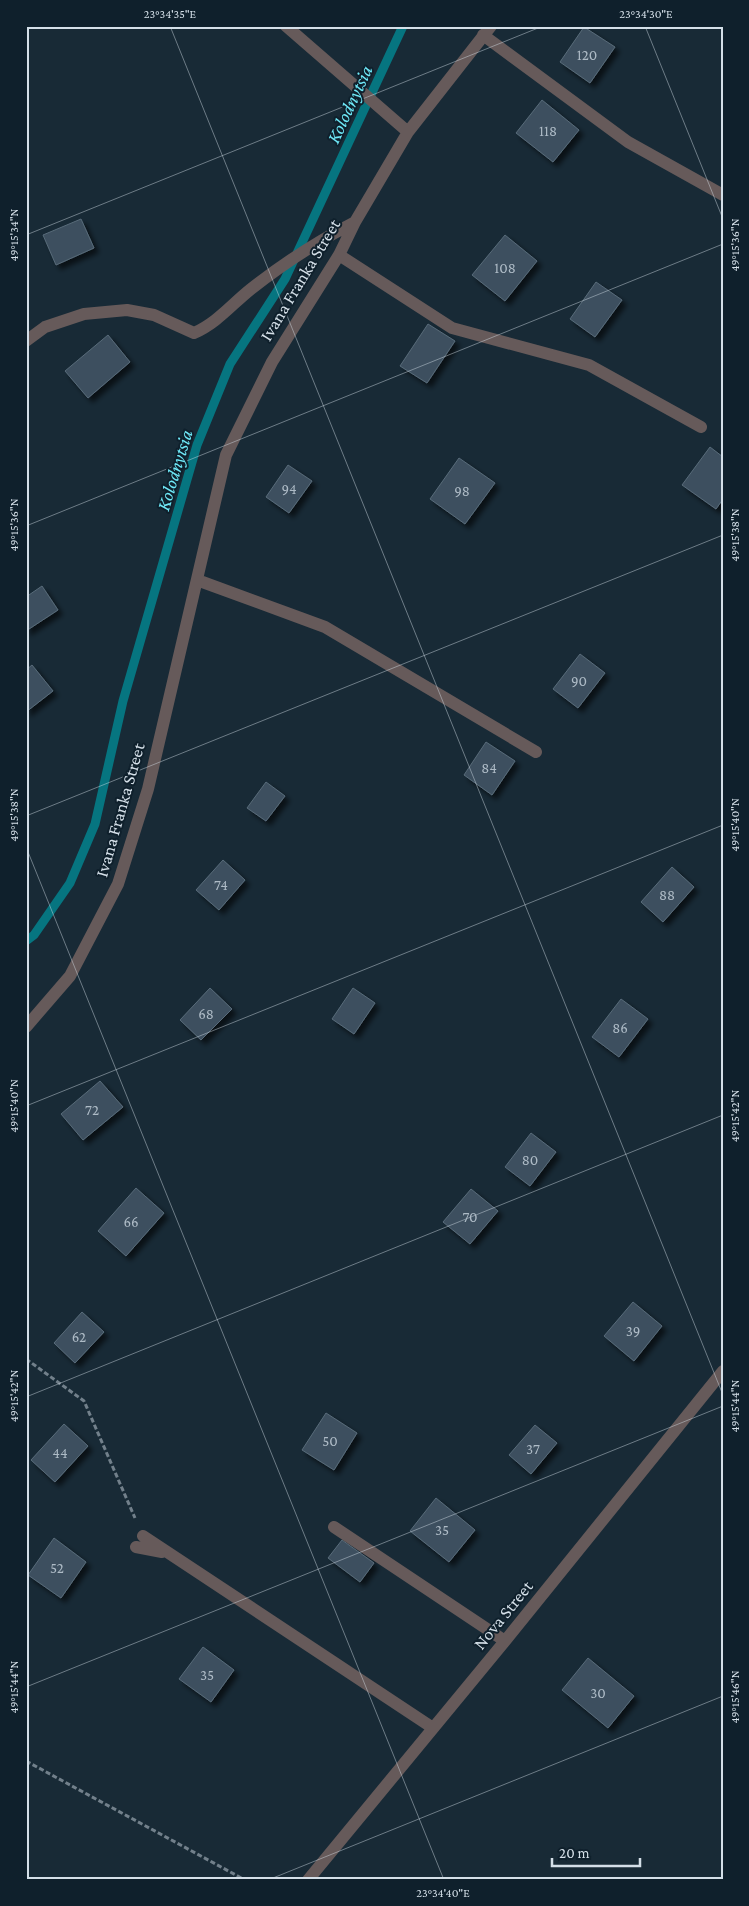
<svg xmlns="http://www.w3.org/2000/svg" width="749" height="1906" viewBox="0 0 749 1906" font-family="'Crimson Pro',serif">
<defs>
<filter id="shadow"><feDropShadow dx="4.5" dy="4.5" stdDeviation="2.5" flood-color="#0009"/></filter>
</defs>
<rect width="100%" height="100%" fill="#182a36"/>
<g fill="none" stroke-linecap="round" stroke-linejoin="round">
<path stroke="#067580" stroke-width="9" d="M26,941l8,-6 36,-52 25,-59 28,-123 74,-256 33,-81 55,-85 118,-253"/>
</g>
<path fill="#3e505e" stroke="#586b7a" filter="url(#shadow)" d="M584,27l31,20 -25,36 -30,-21z
M542,100l37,30 -26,32 -37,-29z
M81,219l13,29 -38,17 -13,-30z
M505,235l32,26 -32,40 -33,-26z
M596,282l26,18 -27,37 -25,-18z
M428,324l27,17 -28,42 -27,-17z
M108,335l22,27 -42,36 -23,-27z
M710,447l13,10v42l-7,10 -34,-24z
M459,458l36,25 -30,41 -35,-25z
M288,465l24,16 -23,32 -23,-16z
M42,586l16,24 -32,21v-34z
M580,654l25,19 -27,35 -25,-19z
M32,665l21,26 -27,21v-42z
M486,742l29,19 -23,34 -28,-20z
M266,782l19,14 -19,25 -19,-13z
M223,860l22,20 -26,30 -23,-20z
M672,867l22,20 -31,35 -22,-20z
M210,988l22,21 -31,31 -21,-20z
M353,988l22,15 -21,31 -22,-15z
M621,999l27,20 -29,38 -27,-20z
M100,1081l23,26 -40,33 -22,-26z
M531,1133l25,19 -26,34 -25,-19z
M136,1188l28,25 -38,43 -28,-25z
M471,1189l27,22 -28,33 -27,-22z
M633,1302l29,24 -28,35 -30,-25z
M82,1312l22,20 -29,31 -21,-20z
M326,1413l31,20 -23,37 -32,-20z
M64,1424l24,22 -33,36 -24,-22z
M535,1425l22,18 -26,31 -22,-19z
M436,1498l39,32 -26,32 -39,-31z
M54,1538l32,24 -25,36 -33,-23z
M342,1540l32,23 -14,19 -32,-24z
M203,1647l31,23 -23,32 -32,-23z
M588,1658l46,38 -26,32 -46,-38z"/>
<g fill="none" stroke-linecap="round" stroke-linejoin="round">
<path stroke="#72808b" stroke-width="3" stroke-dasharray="5 2.5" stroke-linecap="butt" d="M26,1359l58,42 51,117
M26,1761l219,119"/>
<path stroke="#665a5a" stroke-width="12" d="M286,26l122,106
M483,35l145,107 95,53
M339,255l113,73 137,37 112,62
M26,341l19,-14 39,-13 43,-4 27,5 40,18c23,-10 38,-29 57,-44 33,-26 67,-48 104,-67
M197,580l128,47 211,125
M26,1027l44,-51 48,-92 30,-95 78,-334 46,-93 67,-107 16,-33 53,-90 83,-106
M334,1527l171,114
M143,1536l290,192
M136,1547l26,5
M308,1880l197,-239 218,-270"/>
</g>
<path fill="none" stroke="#d4dfe8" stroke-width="1" stroke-opacity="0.45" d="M170,26l553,1369M645,26l78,193M26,235l517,-209M26,526l697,-282M26,816l697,-281M26,847l418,1033M26,1106l697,-281M26,1397l697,-282M26,1687l697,-281M268,1880l455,-184"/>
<g text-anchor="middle" stroke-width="4" stroke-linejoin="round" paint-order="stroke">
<g font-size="15" fill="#aebbc6">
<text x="587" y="60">120</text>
<text x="548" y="136">118</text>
<text x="505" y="273">108</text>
<text x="289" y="494">94</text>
<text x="462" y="496">98</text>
<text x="579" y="686">90</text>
<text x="489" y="773">84</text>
<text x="221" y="890">74</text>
<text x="667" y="900">88</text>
<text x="206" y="1019">68</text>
<text x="620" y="1033">86</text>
<text x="92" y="1115">72</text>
<text x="530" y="1165">80</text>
<text x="470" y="1222">70</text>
<text x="131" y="1227">66</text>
<text x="633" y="1336">39</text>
<text x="79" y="1342">62</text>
<text x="330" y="1446">50</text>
<text x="533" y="1454">37</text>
<text x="60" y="1458">44</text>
<text x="442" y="1535">35</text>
<text x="57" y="1573">52</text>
<text x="207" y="1680">35</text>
<text x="598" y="1698">30</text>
</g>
<g font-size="18" fill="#d4dfe8" stroke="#0f202c">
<text transform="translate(300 280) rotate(-59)" y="6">Ivana Franka Street</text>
<text transform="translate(120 810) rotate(-74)" y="6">Ivana Franka Street</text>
<text transform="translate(503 1615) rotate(-51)" y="6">Nova Street</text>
</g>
<g font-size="19" font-style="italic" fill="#6fe9f8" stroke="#0f202c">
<text transform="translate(349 104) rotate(-65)" y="7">Kolodnytsia</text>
<text transform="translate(174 470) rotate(-73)" y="7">Kolodnytsia</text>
</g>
</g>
<rect width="749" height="1906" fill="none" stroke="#0f202c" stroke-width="55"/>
<path d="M552 1858v8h88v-8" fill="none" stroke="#d4dfe8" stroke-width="2.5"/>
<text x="559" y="1858" font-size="15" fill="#d4dfe8" stroke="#0f202c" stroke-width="4" paint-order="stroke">20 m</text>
<rect x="28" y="28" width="694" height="1850" fill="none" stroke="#d4dfe8" stroke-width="2"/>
<g font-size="12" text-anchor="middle" fill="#d4dfe8">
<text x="170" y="18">23°34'35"E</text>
<text x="646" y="18">23°34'30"E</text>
<text transform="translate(14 235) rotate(-90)" y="4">49°15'34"N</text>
<text transform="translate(735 245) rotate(-90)" y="4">49°15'36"N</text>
<text transform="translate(14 525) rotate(-90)" y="4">49°15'36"N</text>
<text transform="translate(735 535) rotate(-90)" y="4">49°15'38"N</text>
<text transform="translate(14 815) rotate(-90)" y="4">49°15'38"N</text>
<text transform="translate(735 825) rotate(-90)" y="4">49°15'40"N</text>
<text transform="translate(14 1106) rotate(-90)" y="4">49°15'40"N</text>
<text transform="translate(735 1116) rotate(-90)" y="4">49°15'42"N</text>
<text transform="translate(14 1396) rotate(-90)" y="4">49°15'42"N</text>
<text transform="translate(735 1406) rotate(-90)" y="4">49°15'44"N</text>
<text transform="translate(14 1687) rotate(-90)" y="4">49°15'44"N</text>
<text transform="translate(735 1697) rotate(-90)" y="4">49°15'46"N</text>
<text x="443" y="1897">23°34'40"E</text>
</g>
</svg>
